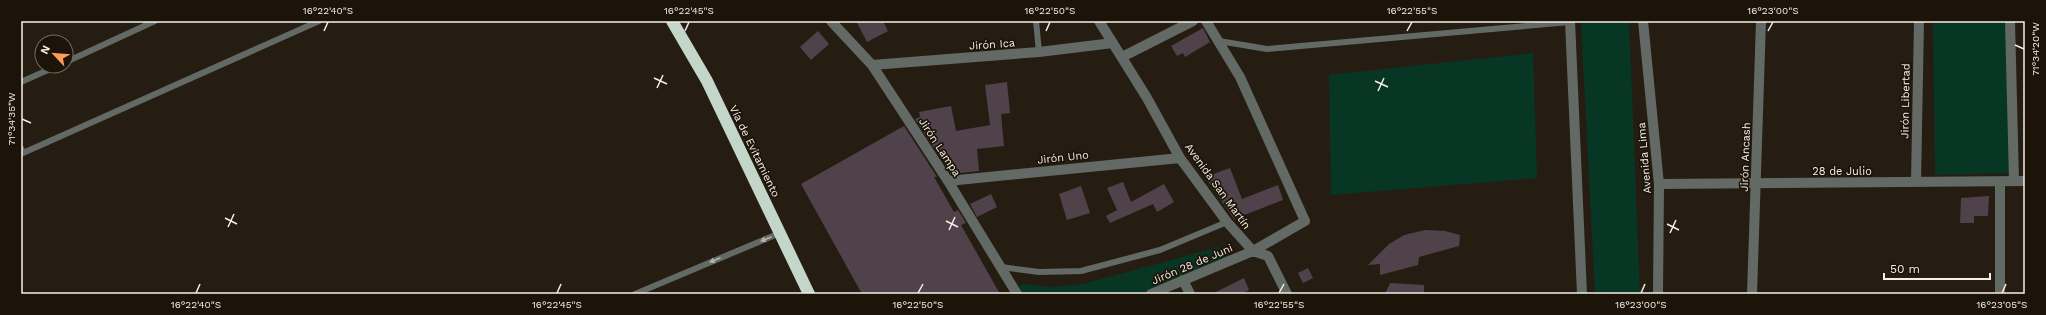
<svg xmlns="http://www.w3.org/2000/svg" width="2046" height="315" viewBox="0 0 2046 315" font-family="'Work Sans',sans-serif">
<rect width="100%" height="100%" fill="#261d12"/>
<path fill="#083624" d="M1581,21h48l11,273h-45z
M1933,21h80l2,152 -80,2z
M1533,53l4,125 -206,17 -2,-120z
M1219,247l13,11 -91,36h-119l-4,-7 5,-3 29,3 31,-3z"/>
<path fill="#50424b" d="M856,21h27l5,10 -21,11z
M1203,28l7,14 -25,15 -2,-4 -6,3 -6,-10z
M818,31l11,13 -18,16 -11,-13z
M1007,82l3,31 -9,1 3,32 -27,3 2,22 -28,3 -36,-55 5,-2 -1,-5 32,-6 5,25 34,-6 -5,-40z
M904,126l33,51h-3l20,35 4,-2 8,13 -5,2 39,69h-138l-61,-110z
M1230,168l12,31 36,-14 5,15 -49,19 -29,-42z
M1123,182l8,20 33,-18 10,18 -17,10 -4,-8 -43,19 -4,-7 11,-6 -10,-22z
M1081,186l9,27 -23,7 -8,-26z
M991,194l6,13 -20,10 -7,-13z
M1989,196l-1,20h-14v7h-14l1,-25z
M1425,230l20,1 15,4 -1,11 -40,11 -1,8 -38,10v-11l-12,1 21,-21 15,-9z
M1308,268l5,10 -10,5 -5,-10z
M1244,278l5,12 -7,4h-30z
M1390,283l34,2v9h-39z"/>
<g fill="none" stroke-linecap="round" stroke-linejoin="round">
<path stroke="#636a65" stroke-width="6" d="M1036,21l3,31
M1219,41l48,8 303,-27
M66,62l89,-41
M21,82l36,-16
M21,148l2,5 296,-132
M1001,267l38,5 42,-1 79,-21 67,-28
M635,294l145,-61"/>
<path stroke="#636a65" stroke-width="10" d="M831,21l41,44 76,116 69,113
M1099,21l48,77 33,60 47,64 26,29 15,5 19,38
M1570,21l12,273
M1643,21l16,163 -1,110
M2010,21l4,160
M1122,57l71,-36
M872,65l167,-13 74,-9
M948,181l232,-23
M1916,182l3,-161
M1659,184l366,-3
M1183,280l7,14
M1151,294l102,-43 52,-30 -65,-144 -34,-56
M1752,294l9,-273
M2000,294v-112"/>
<path stroke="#c4d5ca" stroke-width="12" d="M672,21l35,60 102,213"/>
</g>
<defs><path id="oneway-solid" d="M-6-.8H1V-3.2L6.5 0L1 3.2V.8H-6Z"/></defs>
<g fill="#b3b3ad">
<use href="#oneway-solid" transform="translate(766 239) rotate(157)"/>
<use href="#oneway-solid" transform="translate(715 260) rotate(157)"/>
</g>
<path fill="none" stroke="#f5efe8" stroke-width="1.5" d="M324,31l4,-9M685,31l4,-9M1046,31l4,-9M1407,31l5,-9M1768,31l5,-9M2015,45l9,4M654,78l13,6M1375,81l13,6M657,88l6,-13M1378,91l6,-13M22,119l9,4M225,218l12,6M946,221l12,6M1667,224l12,6M228,227l6,-13M949,230l6,-13M1670,233l6,-13M196,293l4,-9M557,293l4,-9M918,293l5,-9M1279,293l5,-9M1641,293l4,-9M2002,293l4,-9"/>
<g text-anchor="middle" stroke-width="3.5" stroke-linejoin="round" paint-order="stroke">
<g font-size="11" fill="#f5efe8" stroke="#1c1409">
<text transform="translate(992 44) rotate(-4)" y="4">Jirón Ica</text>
<text transform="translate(1905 101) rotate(-89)" y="4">Jirón Libertad</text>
<text transform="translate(940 147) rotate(57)" y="4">Jirón Lampa</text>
<text transform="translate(755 151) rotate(64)" y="4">Vía de Evitamiento</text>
<text transform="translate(1063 157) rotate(-6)" y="4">Jirón Uno</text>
<text transform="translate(1745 157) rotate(-88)" y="4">Jirón Ancash</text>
<text transform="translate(1644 158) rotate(-95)" y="4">Avenida Lima</text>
<text x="1842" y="175">28 de Julio</text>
<text transform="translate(1218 186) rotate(54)" y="4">Avenida San Martín</text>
<text transform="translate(1192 264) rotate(-23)" y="4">Jirón 28 de Juni</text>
</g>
</g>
<rect width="2046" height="315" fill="none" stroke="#1c1409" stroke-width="44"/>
<g transform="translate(54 54) rotate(296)"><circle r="19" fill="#1c1409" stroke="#736c62"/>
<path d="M0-3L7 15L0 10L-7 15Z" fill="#fe9b59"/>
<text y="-6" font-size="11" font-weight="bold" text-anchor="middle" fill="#f5efe8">N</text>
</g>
<path d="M1884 273v6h106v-6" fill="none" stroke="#f5efe8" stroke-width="2"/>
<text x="1890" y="273" font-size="12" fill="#f5efe8" stroke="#1c1409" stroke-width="3" paint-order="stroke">50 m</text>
<rect x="22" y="22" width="2002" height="271" fill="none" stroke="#f5efe8" stroke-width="1.5"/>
<g font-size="10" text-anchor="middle" fill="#f5efe8">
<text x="328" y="14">16°22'40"S</text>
<text x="689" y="14">16°22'45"S</text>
<text x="1050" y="14">16°22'50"S</text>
<text x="1412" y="14">16°22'55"S</text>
<text x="1773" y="14">16°23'00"S</text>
<text transform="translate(2035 49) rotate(-90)" y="4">71°34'20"W</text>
<text transform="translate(11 119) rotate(-90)" y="4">71°34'35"W</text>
<text x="196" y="308">16°22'40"S</text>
<text x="557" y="308">16°22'45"S</text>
<text x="918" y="308">16°22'50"S</text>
<text x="1279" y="308">16°22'55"S</text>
<text x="1641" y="308">16°23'00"S</text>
<text x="2002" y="308">16°23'05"S</text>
</g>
</svg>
